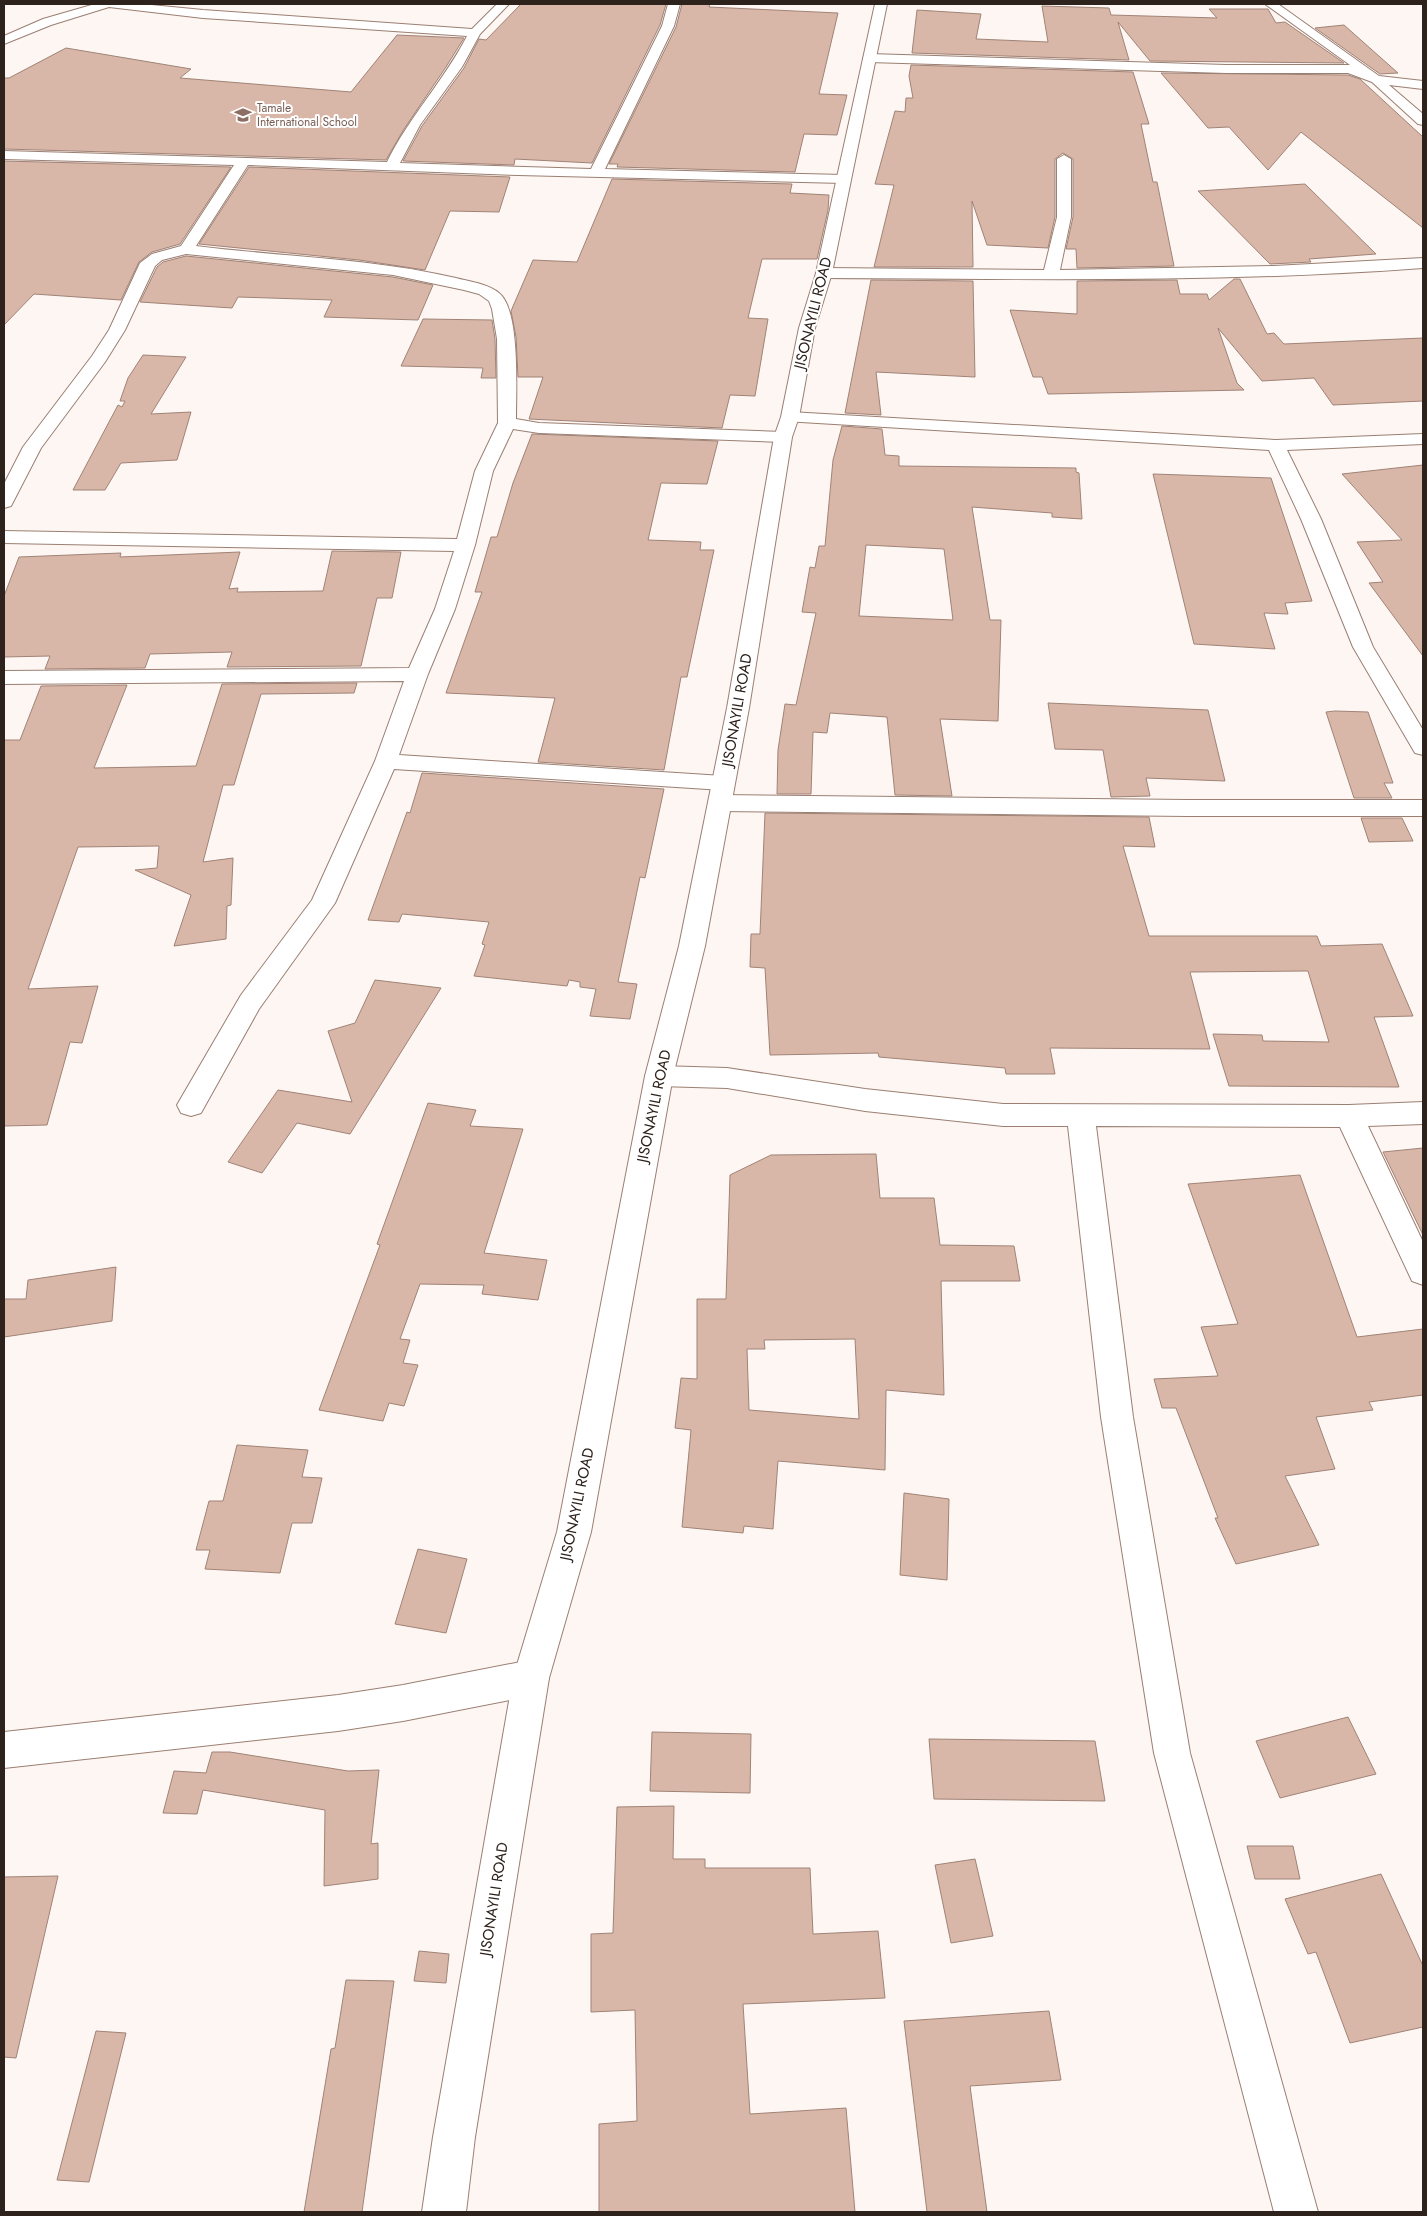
<svg xmlns="http://www.w3.org/2000/svg" width="1427" height="2216" viewBox="0 0 1427 2216" font-family="Jost,sans-serif">
<rect width="100%" height="100%" fill="#fdf6f3"/>
<path fill="#d9b7a8" stroke="#a08376" fill-rule="evenodd" d="M521,4h145l-6,21 -68,138 -77,-4 -1,6 -111,-4 19,-35 42,-58 15,-29 7,1z
M682,4h28l-1,3 129,6 -19,81 28,1 -10,40 -33,-1 -9,38 -178,-5 1,-3h-9l67,-137z
M1042,6l67,2 2,7 106,3 -8,-9h59l8,14 9,-1 59,41 -194,-2 -32,-39 11,38 -217,-7 5,-43 64,4 -5,25 72,3z
M1344,25l54,48 -18,1 -65,-46z
M397,35l67,3 -18,29 -42,62 -18,31 -382,-11v-71h5l57,-30 125,21 -11,9 171,14z
M911,65l222,7 16,52h-8l12,58h4l17,84 -97,2 -1,-19h-10l7,-32v-58l-10,-6 -8,6v58l-7,31 -61,-3 -15,-44 1,66h-99l20,-82 -19,-1 20,-73 10,1 1,-14h7l-4,-22z
M1161,73l187,2 12,4 63,58v91l-122,-96 -33,38 -39,-43 -21,1z
M4,161l227,6 -51,77 -28,8 -13,10 -18,38 -87,-6 -30,31z
M249,167l261,10 -11,35 -49,-1 -25,59 -66,-10 -160,-16z
M612,179l180,5 -2,9 39,2 -1,15 -11,49h-55l-14,59 20,1 -13,77 -25,-1 -8,33 -193,-9 14,-42h-25l-2,-40 -5,-26 22,-51 44,2z
M1305,184l71,70 -67,5 2,3 -41,2 -72,-73z
M186,256l207,21 40,8 -15,35 -94,-3 8,-17 -94,-3 -6,11 -92,-6 17,-35 6,-5z
M1234,279h6l27,55 7,-1 10,11 139,-6v63l-90,4 -19,-27 -52,3 -44,-53 19,55 7,7 -196,4 -6,-17h-9l-23,-67 67,4v-33l100,-1 3,14h27l2,6z
M871,280l102,1 2,96 -99,-5 5,43 -36,-2z
M423,319l69,1 3,19 1,39h-15l2,-10 -82,-2z
M143,355l43,2 -35,57 40,-2 -14,48 -56,3 -16,27h-32l45,-85 4,2 3,-6h-5l8,-23z
M842,426l40,3 3,26 14,1v10l177,2v4l3,1 3,46 -30,-2v-4l-80,-6 18,113h11l-3,101 -58,-2 12,77 -57,-1 -8,-78 -57,-4 -3,20 -14,-1 -2,62h-34l1,-44 7,-46 11,1 20,-92 -14,-1 8,-45 5,1 4,-22h6l8,-86zM866,545l78,4 9,71 -94,-4z
M532,434l186,7 -11,43 -46,-1 -13,57 53,2 -1,8h14l-27,127h-6l-17,93 -126,-8 17,-64 -109,-5 36,-101h-7l16,-55h6l16,-54z
M1423,465v191l-54,-73 14,-1 -26,-40 45,-2 -60,-66z
M1153,474l118,4 41,123 -27,2 3,11 -24,-1 11,36 -81,-5z
M332,551l69,1 -9,46h-15l-16,68 -134,1 5,-15 -82,2 -5,14 -100,1 5,-13 -46,1v-61l15,-39 102,-4 -1,4 120,-5 -11,37 9,-1 -1,4 86,-1z
M357,683l-3,10 -93,1 -27,91h-11l-20,77 30,-4 -2,47 -4,1 -1,33 -52,7 17,-51 -56,-25 22,-2 2,-22 -81,1 -50,142 70,-3 -16,57 -12,-1 -23,83 -43,1v-386h16l21,-54 86,-1 -33,83 102,-2 26,-82z
M1048,703l160,7 17,71 -79,-3 4,18 -39,1 -8,-47 -48,-1z
M1335,711l33,1 25,71h-9l8,15h-38l-28,-86z
M422,773l242,16 -19,89 -5,-1 -22,105 19,2 -7,35 -40,-3 6,-27 -16,-2v-5l-11,-2 -2,6 -93,-10 11,-31 -3,-1 7,-22 -87,-8 -3,8 -31,-2 39,-108 3,1z
M765,813l384,4 6,30 -32,-1 26,90h168l4,10 61,-2 31,72 -39,1 25,70 -170,-1 -16,-52 49,1 1,6 66,1 -21,-71 -118,1 20,77 -160,-1 5,26h-49l-1,-6 -126,-11 -1,-4 -108,2 -5,-87 -15,-1 1,-33h9z
M1361,818h41l11,23 -44,1z
M375,980l66,8 -91,146 -53,-11 -35,50 -34,-11 50,-72 74,12 -24,-71 27,-8z
M428,1103l48,7 -6,16 53,3 -39,124 63,7 -9,40 -56,-6 2,-9 -64,-1 -20,55 10,1 -7,23 15,2 -14,41 -15,-3 -6,18 -64,-11 61,-165 -3,-1z
M1423,1148v87l-40,-83z
M876,1154l4,44h54l6,47 74,1 6,35h-79l3,114 -58,-5 -1,80 -107,-9 -5,68 -29,-3 -1,7 -61,-6 9,-97 -16,-2 6,-50 16,1v-80h29l4,-124 41,-20zM855,1339l4,80 -110,-9 -2,-61h18l-1,-9z
M1300,1175l57,162 66,-8v66l-54,7 4,8 -57,7 19,52 -50,7 34,69 -83,19 -21,-46h3l-42,-110h-14l-8,-29 64,-3 -17,-49 37,-3 -50,-140z
M116,1267l-4,54 -108,16v-38h22l2,-19z
M237,1445l71,5 -6,27 20,1 -10,45h-20l-12,50 -75,-4 5,-19h-14l13,-49h14z
M904,1493l45,6 -2,81 -47,-5z
M418,1549l49,10 -21,74 -51,-9z
M1348,1717l28,57 -96,24 -24,-57z
M652,1732l99,2 -1,59 -100,-2z
M929,1739l166,2 10,60 -171,-2z
M212,1752h18l118,19 31,-1 -8,74 7,-1v36l-54,7 1,-76 -122,-20 -6,24 -34,-1 11,-42 32,2z
M674,1806l-1,53h32v9h105l3,66 65,-3 7,67 -142,6 7,110 96,-6 9,104h-256v-88l38,-3 -2,-111 -44,2v-78l22,-1 4,-126z
M1247,1846h46l7,33h-45z
M975,1859l18,77 -42,7 -16,-78z
M1381,1874l42,92v61l-73,16 -34,-91 -8,2 -23,-55z
M58,1876l-42,182 -12,-1v-180z
M419,1951l30,3 -3,29 -32,-2z
M346,1980l48,1 -32,231h-58l27,-163 4,-1z
M1049,2011l12,69 -91,6 17,126h-60l-23,-191z
M96,2031l30,2 -37,149 -32,-2z"/>
<g fill="none" stroke-linecap="round" stroke-linejoin="round">
<g stroke="#9b7f72" stroke-width="2">
<path id="street" d="M95,4h46l62,6 269,19 25,-25h12l-29,30 -18,33 -42,58 -20,38 191,6 71,-143 6,-22h12l-6,22 -69,143 238,6 7,4 -7,4 -325,-8 -270,-10 -52,81c87,11 174,12 260,32 14,4 36,6 46,18 18,22 14,94 14,123l23,4 244,9 6,1 3,4 -3,4 -6,1 -244,-9 -26,-4 -20,42 -18,74 -20,64 -27,65 -29,81 324,21 8,2 3,5 -3,5 -8,2 -329,-21 -59,134 -76,106 -58,104 -10,3 -10,-3 -4,-8 64,-110 71,-95 63,-139 29,-80 -400,3v-13l405,-3 26,-59 19,-58 -450,-8v-12l453,8 18,-68 23,-48 -1,-84 -5,-30 -3,-8 -10,-7 -15,-4 -71,-15 -207,-21 -24,6 -7,6 -30,64 -20,32 -64,86 -30,58 -7,2v-24l19,-37 69,-91 17,-26 31,-67 12,-9 29,-8 53,-81 -230,-6v-8l383,11c22,-45 57,-81 80,-126l-264,-18 -94,-11 -58,18 -47,19v-8l39,-17z
M1265,4h13l101,72 44,5v8l-34,-4 34,29v11l-5,-1 -46,-42 -24,-9h-122l-357,-11 -6,-4 6,-4 357,11h124z
M1064,155l7,4v58l-11,53 214,-4 149,-8v10c-199,15 -399,11 -599,10l-5,-2 -3,-3 3,-3 5,-2 220,2 13,-53v-58z
M790,412l486,28 147,-6v10l-136,6 34,69 52,128 50,83v25l-8,-2 -62,-106 -52,-128 -32,-69 -485,-29 -3,-4 3,-4z
M720,795l468,5h235v16h-235l-468,-5 -8,-3 -4,-5 4,-5z
M659,1066l68,2 138,21 138,15 346,1 74,-3v22l-55,2 55,116v43l-11,-4 -72,-154 -244,-1 37,291 57,336 128,459h-44l-120,-459 -53,-336 -33,-291h-65l-138,-15 -138,-23 -68,-2 -10,-3 -4,-7 4,-7z
M531,1660l13,5 5,13 -5,13 -13,5 -128,25 -65,10 -334,37v-36l334,-37 65,-10z"/>
</g>
<g stroke="#9b7f72" stroke-width="2">
<path id="secondary" d="M875,4h12l-55,269 -17,55 -16,89 -7,20 -43,271 -44,238 -32,130 -82,456 -42,146 -74,459 -9,75h-44l11,-75 80,-459 44,-146 88,-456 34,-130 48,-238 47,-271 7,-20 18,-89 17,-55z"/>
</g>
<use href="#street" fill="#fff" fill-rule="evenodd"/>
<use href="#secondary" fill="#fff" fill-rule="evenodd"/>
</g>
<defs>
<g id="school-bare" transform="scale(1.35)"><path d="M0-5L7-2L0 1L-7-2ZM-4 1L0 2.5L4 1V4Q0 6-4 4Z" fill="#8d6e63" stroke="#fff" stroke-width="2.5" paint-order="stroke"/></g>
</defs>
<g fill-rule="evenodd">
<use href="#school-bare" x="243" y="115"/>
</g>
<g text-anchor="middle" stroke-width="4" stroke-linejoin="round" paint-order="stroke">
<g font-size="12" fill="#785e54" stroke="#fff" text-anchor="start">
<text x="257" y="112">Tamale<tspan x="257" dy="14">International School</tspan></text>
</g>
<g font-size="15" fill="#2d221c" stroke="#fff">
<text transform="translate(813 313) rotate(-76)" y="5">JISONAYILI ROAD</text>
<text transform="translate(737 710) rotate(-80)" y="5">JISONAYILI ROAD</text>
<text transform="translate(654 1106) rotate(-78)" y="5">JISONAYILI ROAD</text>
<text transform="translate(577 1504) rotate(-78)" y="5">JISONAYILI ROAD</text>
<text transform="translate(494 1899) rotate(-81)" y="5">JISONAYILI ROAD</text>
</g>
</g>
<rect width="1427" height="2216" fill="none" stroke="#2d221c" stroke-width="10"/>
</svg>
